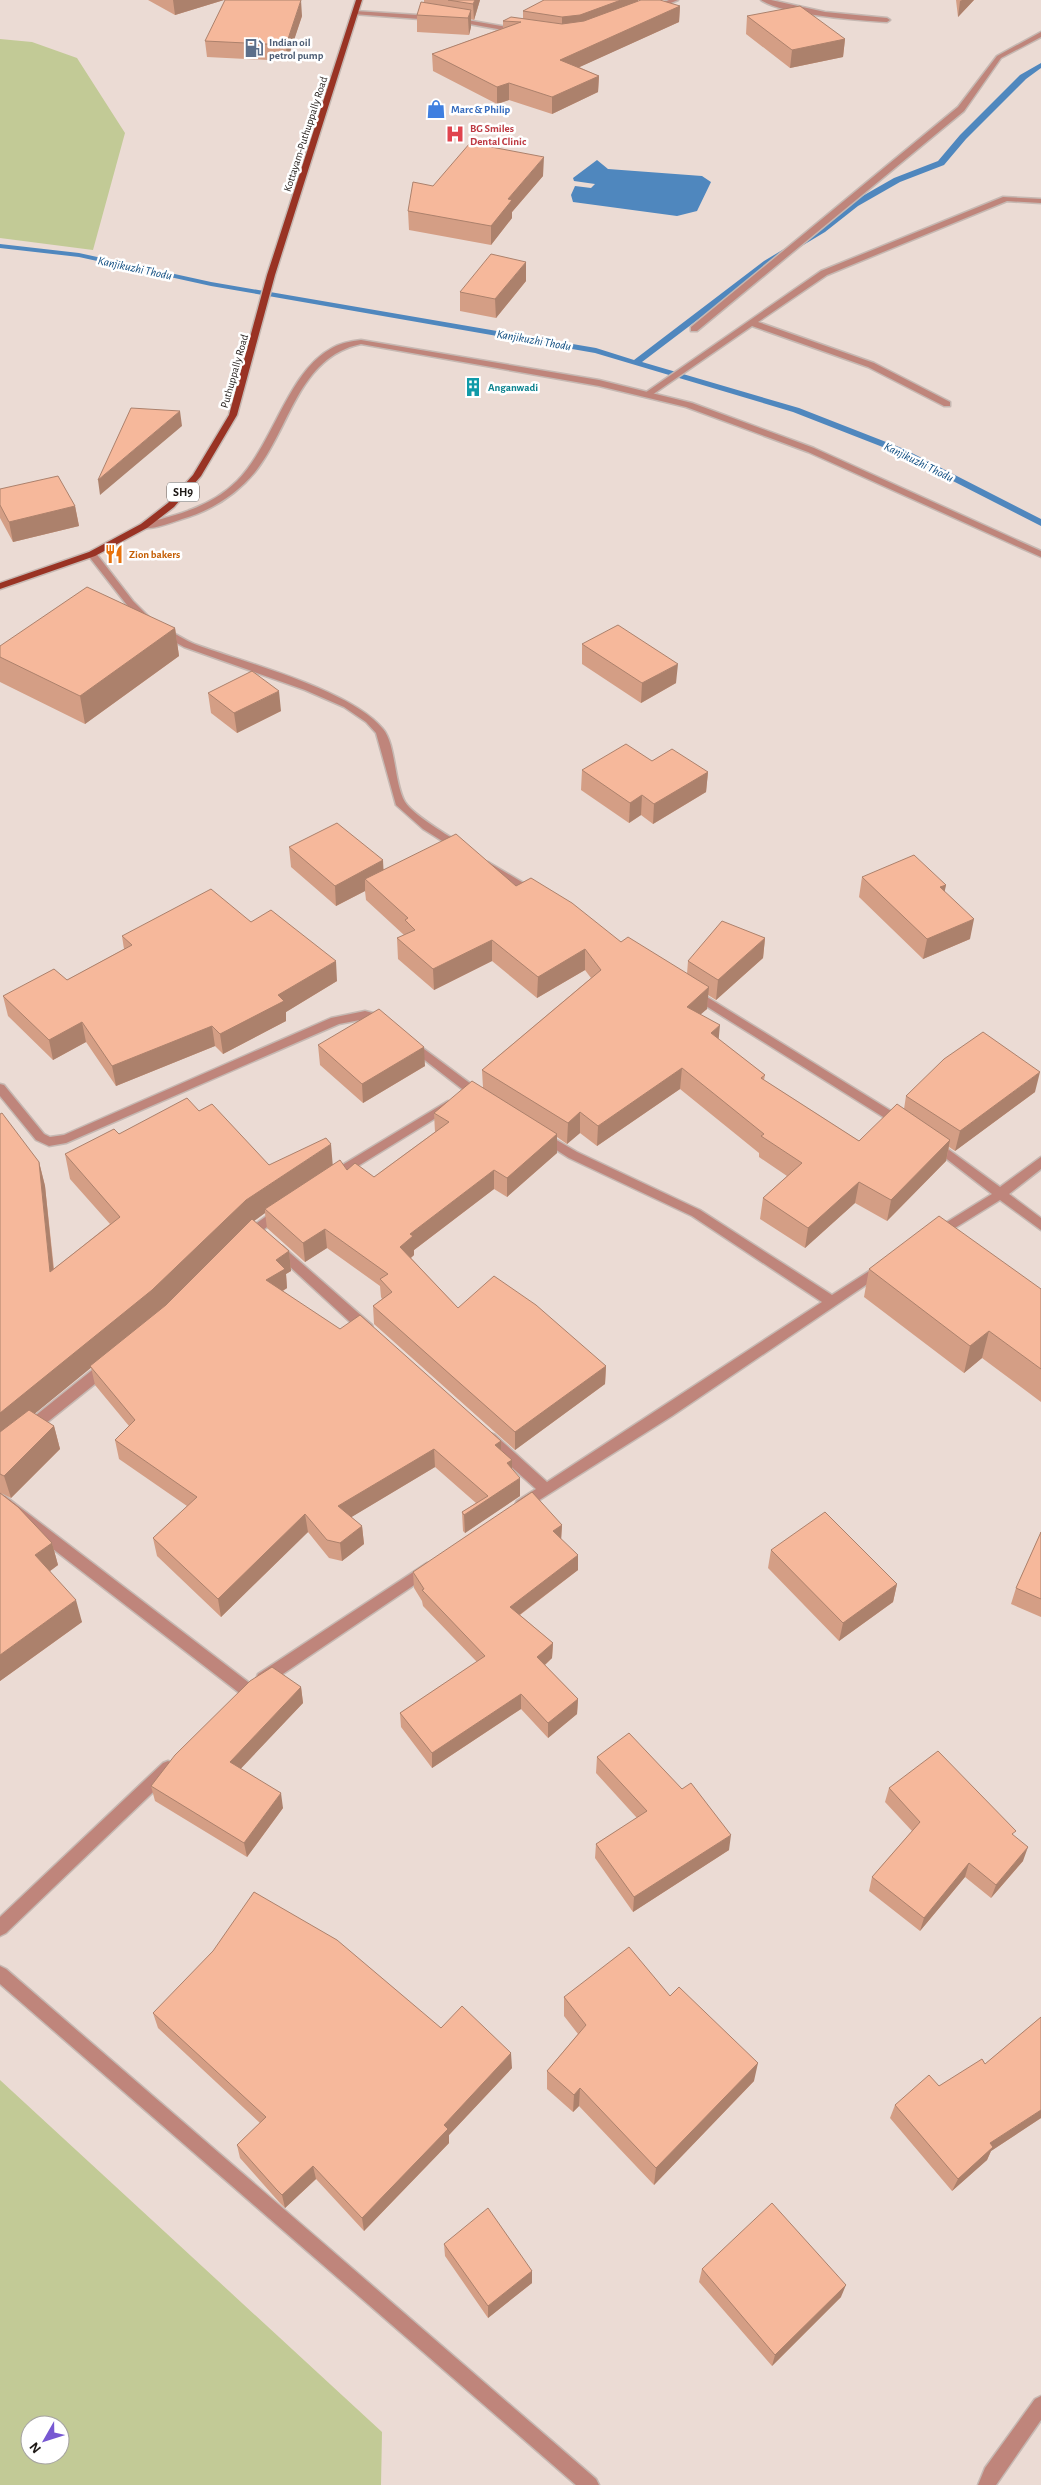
<svg xmlns="http://www.w3.org/2000/svg" width="1041" height="2485" viewBox="0 0 1041 2485" font-family="'Alegreya Sans',sans-serif">
<rect width="100%" height="100%" fill="#ebdbd4"/>
<path fill="#c2ca96" fill-rule="evenodd" d="M0,39l32,3 45,16 48,75 -32,117 -93,-12z
M0,2080l382,352 -1,53h-381zM30,2425h30v30h-30z"/>
<path fill="#4f87be" d="M597,160l11,9 94,7 9,6 -14,29 -20,5 -104,-14 -2,-7 4,-9 16,2 4,-4 -21,-3 -1,-3z"/>
<g fill="none" stroke-linecap="round" stroke-linejoin="round">
<path fill="#4f87be" fill-rule="evenodd" d="M1041,63v5l-15,11 -60,60 -22,26 -44,17 -42,24 -33,26 -55,33 -128,97 157,46 105,41 137,70v7l-143,-73 -105,-41 -198,-59 -384,-67 -132,-29 -79,-9v-4l79,9 132,29 385,66 38,12 130,-99 55,-33 33,-26 42,-24 44,-17 22,-26 60,-60z"/>
<g stroke="#c6b8b2" stroke-width="3">
<path id="minor" d="M669,0h9l-22,9 -5,-1z
M761,0h10l54,12 62,6 3,2 -3,2c-29,-2 -104,-7 -126,-22z
M355,11l78,5 3,2 -3,2 -80,-6v-2z
M455,18l64,11 3,2 -3,2 -66,-12v-2z
M1041,32v5l-40,21 -37,53 -267,220h-6v-4l267,-220 39,-51z
M1003,197l38,2v4l-34,-2 -180,74 -69,47 116,41 76,39v4h-6l-76,-39 -116,-41 -103,71 -7,-2 179,-124z
M92,551l3,1 38,49 17,17v4h-6l-17,-17 -40,-51z
M163,629c12,3 22,12 34,16 50,18 154,45 186,84 13,15 11,55 22,73 8,13 44,34 58,43v4h-8l-32,-20 -27,-24 -20,-72 -10,-11 -22,-15 -39,-17 -121,-43 -24,-13v-4z
M488,862l49,29 1,3 -1,3h-8l-45,-28 -1,-3 1,-3z
M694,989l210,130 2,3 -2,3h-8l-206,-129 -2,-3z
M365,1011l16,4 8,5 -6,4 -18,-5 -26,5 -273,119 -17,3 -13,-6 -36,-44v-12l4,1 40,49 6,3 14,-2 267,-117z
M412,1040l71,53 2,3 -2,3h-8l-67,-52 -2,-3 2,-3z
M448,1101l6,4 -2,3 -115,71h-8l-2,-3 2,-3z
M543,1132l34,20 123,58 132,85 45,-29h8l2,3 -2,3 -213,144 -150,95 -5,-2 -2,-4 2,-4 19,-12 -51,-46 -2,-4 2,-4 5,-2 5,2 52,47 275,-180 -130,-86 -123,-58 -30,-19 -2,-3 2,-3z
M934,1139l66,48 41,-30v12l-32,25 32,24v12l-41,-30 -58,36h-8l-2,-3 2,-3 58,-36 -62,-48 -2,-3z
M279,1207l4,2 2,3 -2,3 -32,24h-8l-2,-3 2,-3z
M278,1244l4,2 90,79 1,4 -1,4h-10l-88,-81 -2,-3 2,-3z
M106,1362l5,1 2,4 -2,4 -76,61 -5,1 -5,-1 -2,-4 2,-4 76,-61z
M0,1494l5,2 247,189 2,5 -2,5 -5,2 -5,-2 -242,-187z
M427,1563l5,2 2,4 -2,4 -164,111 -5,1 -5,-1 -2,-5 2,-5z
M168,1761l5,2 2,5 -2,5 -167,160 -6,3v-19l163,-154z
M0,1966l6,3 590,510 3,6h-23l-576,-501z
M1041,2396v24l-45,65h-18l7,-17 50,-69z"/>
</g>
<g stroke="#c6b8b2" stroke-width="3">
<path id="tertiary" d="M361,340l238,40 93,23 122,45 227,103v6l-233,-105 -122,-45 -87,-21 -238,-42c-63,13 -71,85 -106,128 -19,23 -45,39 -73,47 -12,4 -29,11 -41,9v-4c34,-8 70,-17 96,-43 36,-36 51,-110 95,-133 9,-5 19,-7 29,-8z"/>
</g>
<g stroke="#c6b8b2" stroke-width="3">
<path id="primary" d="M356,0h6l-87,275 -38,140 -36,61 -27,31 -27,21 -52,28 -95,33v-6l89,-31 52,-28 27,-21 25,-28 36,-60 38,-140z"/>
</g>
<use href="#minor" fill="#bf857b" fill-rule="evenodd"/>
<use href="#tertiary" fill="#bf857b" fill-rule="evenodd"/>
<use href="#primary" fill="#993324" fill-rule="evenodd"/>
</g>
<path fill="#d49e85" d="M148,0h76l-49,15z
M424,0h56l-6,20 -3,-1v8l-2,8 -52,-3v-17l7,-12z
M956,0h18l-16,17z
M638,1l42,5 -1,16 -100,45 20,9 -1,16 -46,22 -43,-14 -12,4 -64,-33 -1,-17 71,-26v-7l20,-2v-8z
M302,16l-15,45 -80,-4 -2,-16z
M747,16l98,23 -2,18 -53,11 -44,-34z
M543,176l-31,36v6l-21,27 -82,-15 -1,-19 25,-25z
M526,281l-30,37 -36,-7v-19z
M0,489l75,17 4,20 -66,16 -13,-24z
M175,628l4,28 -94,68 -85,-42v-36z
M582,644l94,39 -35,20 -59,-39z
M208,693l73,18 -44,22 -26,-20z
M652,761l56,11 -2,20 -53,32 -12,-9 -12,8 -48,-33 1,-20z
M289,847l95,22 132,17 105,56 66,32 1,-13 77,-23 -2,20 -47,42 -8,-5 -1,14 -7,5 18,25 47,36 -1,5 95,61 45,-32 2,-13 129,-4 -80,59 -6,-4 -3,14 -59,60 -32,-18 -50,45 -45,-29 3,-21 24,-22 -28,-19v-4l-79,-64 -83,57 -17,-13 -13,11 -10,-7v16l-50,44 -13,-8 -80,61v5l-3,3 47,50 148,58 -1,18 -90,66 -141,-126 -1,-18 9,-7 -1,-2 -1,-11 -53,-38 -22,14 -38,-34 -2,-15 -11,8 35,30 2,20 -5,3 1,14 -4,3 218,160 11,9v9l8,27 -55,37 -2,-2 -1,-19 14,-9 -41,-36 -84,50 11,9 2,18 -22,17 -13,-3 -21,-26 -87,85 -64,-61 -4,-18 34,-32 -68,-47 -4,-19 14,-14 -34,-41 -4,-18 -57,47 20,12 6,23 -49,49 -10,-5 51,50 6,22 -8,6 32,51 -82,59v-567l39,48 6,24 9,83 56,-45 -40,-45 -5,-25 54,-20 80,-23 70,54 64,-1 14,6 27,7 61,-45 -1,-19 49,-25 -1,-18 109,-92 -6,-8 -48,28 -45,-37 -58,29 -36,-31 -1,-21 7,-3 -38,-35 -1,-9 -29,15 -45,-39z
M862,877l84,8 -2,6 26,48 -47,20 -64,-62z
M251,922l86,59 -51,31v9l-63,33 -8,-8 -99,40 -30,-44 -33,18 -45,-44 -5,-20 64,-16 57,-31 -2,-13z
M318,1045l107,21 -62,37 -43,-38z
M869,1269l172,20v113l-59,-44 -18,15 -100,-76z
M562,1525l-1,14 17,31 -58,45 33,28 -1,15 -7,7 33,34 -1,15 -29,24 -27,-29 -89,59 -31,-41 -1,-14 77,-51 -54,-56 -1,-5 -8,-13 -1,-16z
M1041,1532v85l-30,-13 5,-16z
M771,1550l126,34 -4,18 -54,39 -71,-73z
M301,1687l2,16 -63,66 43,39 -36,49 -92,-56 -4,-15z
M597,1757l132,93 -96,62 -38,-54 1,-14 41,-26 -41,-45z
M889,1788l125,48 9,25 -32,37 -26,-21 -45,54 -51,-40 3,-14 40,-46 -27,-29z
M670,1996l84,85 -100,104 -75,-79 -6,6 -26,-23v-18l31,-37 -14,-18v-19z
M153,2013l288,15 71,40 -63,67v8l-85,88 -48,-52 -31,29 -6,-6 -39,-44 -3,-13 23,-22 -102,-95z
M1041,2017v101l-50,33 -4,9 -35,31 -62,-73 5,-13 44,-19 46,-22z
M444,2244l88,27v12l-44,35 -43,-62z
M702,2269l139,28 -69,69 -73,-84z"/>
<path fill="#ac816c" d="M173,0h51l-49,15z
M301,0l1,16 -15,45 -1,-16z
M475,0h5l-6,20 -1,-16z
M621,0h17v10l-76,23v-16z
M962,0h12l-16,17 2,-16z
M680,6l-1,16 -119,54v-16z
M471,10v17l-2,8 -1,-17z
M845,39l-2,18 -53,11 2,-18z
M599,76l-1,16 -46,22v-17z
M509,83v17l-12,4v-17z
M544,157l-1,19 -31,36v6l-21,27v-19l17,-27z
M526,262v19l-30,37 -1,-19z
M180,411l2,15 -82,69 -2,-15z
M75,506l4,20 -66,16 -4,-20z
M175,628l4,28 -94,68 -5,-28z
M678,664l-2,19 -35,20 1,-20z
M279,691l2,20 -44,22 -3,-20z
M708,772l-2,20 -53,32 1,-20z
M642,795l-1,20 -12,8 1,-20z
M383,860l1,20 -19,-1v12l-29,15 -1,-20z
M946,885l-4,20 -2,-18z
M974,919l-4,20 -47,20 4,-20z
M765,938l-2,20 -47,42 2,-20z
M492,940v21l-58,29 -1,-21z
M585,949v21l-48,28 1,-21z
M336,961l1,20 -51,31v9l-63,33 -3,-20 58,-39z
M709,987l-2,22 -22,19 2,-21z
M82,1022l4,20 -33,18 -4,-20z
M720,1025l-2,21 -7,-13z
M212,1026l3,20 -99,40 -4,-20z
M424,1047l1,19 -62,37 -1,-19z
M682,1068l-2,21 -83,57 1,-20z
M1040,1072l-5,20 -80,59 5,-20z
M580,1112v21l-13,11 1,-21z
M557,1134v19l-50,44v-19z
M950,1140l-4,21 -59,60 4,-21z
M331,1144l2,24 -68,41v4l-15,11 -93,90 -157,128v-29l246,-213z
M39,1162l6,24 11,109 -6,-23z
M494,1170v19l-80,61v5l-13,11 -1,-19 10,-13z
M859,1182l-4,21 -50,45 3,-20z
M325,1229l2,19 -22,14 -2,-19z
M289,1251l2,20 -5,3 1,14 -18,11 -3,-19 10,-20z
M989,1331l-7,27 -18,15 6,-27z
M606,1366l-1,18 -90,66v-18z
M54,1426l6,23 -49,49 -7,-22z
M501,1441v18l-6,-14z
M434,1449l1,18 -95,57 -2,-18z
M512,1460v19l-5,-16z
M520,1478v18l-55,37 -1,-18z
M305,1514l3,18 -87,85 -3,-18z
M562,1525l-1,16 -8,-10z
M362,1526l2,18 -22,17 -2,-18z
M52,1543l6,22 -16,12 -7,-22z
M578,1555v15l-68,52v-15z
M897,1584l-4,18 -54,39 4,-18z
M76,1600l6,22 -82,59v-26z
M553,1643l-1,15 -15,14v-15z
M301,1687l2,16 -70,74 -3,-15z
M521,1694v15l-89,59v-15z
M578,1699l-1,15 -29,24v-15z
M281,1793l2,15 -36,49 -3,-14z
M731,1835l-2,15 -96,62 1,-15z
M1028,1847l-5,14 -32,37 5,-13z
M969,1863l-4,14 -45,54 4,-13z
M511,2053l1,15 -63,67v8l-85,88 -2,-13 82,-93z
M758,2063l-4,18 -100,104 2,-17z
M580,2088l-1,18 -6,6 1,-17z
M1041,2110v8l-50,33 -4,9 -35,31 6,-12 32,-36z
M313,2166l3,13 -31,29 -3,-13z
M532,2271v12l-44,35v-12z
M846,2285l-5,12 -69,69 3,-11z"/>
<path fill="#f6b89b" stroke="#ac816c" d="M225,0h76l-15,45 -81,-4z
M448,0h27l-2,4z
M544,0h77l-41,15 -18,2 -39,-6z
M641,0h19l20,6 -120,54 39,16 -47,21 -43,-14 -12,4 -65,-33 89,-32 -18,-1 8,-4 51,7 22,-3z
M421,2l50,8 -3,8 -51,-3z
M800,6l45,33 -53,11 -45,-34z
M470,143l74,14 -36,42 4,1 -21,26 -83,-15 5,-29 20,4z
M491,254l35,8 -31,37 -35,-7z
M131,408l49,3 -82,69z
M58,476l17,30 -66,16 -9,-17v-16z
M87,587l88,41 -95,68 -80,-39v-11z
M618,625l60,39 -36,19 -60,-39z
M252,671l27,20 -45,22 -26,-20z
M626,744l26,17 20,-12 36,23 -54,32 -12,-9 -12,8 -48,-33z
M337,823l46,37 -48,26 -46,-39z
M456,834l60,52 15,-8 41,25 49,39 7,-5 81,50 -22,20 33,18 -9,8 54,42 -4,3 98,63 38,-37 53,36 -59,60 -32,-18 -51,46 -45,-30 39,-35 -41,-27 3,-2 -82,-66 -84,58 -18,-14 -12,11 -86,-53 119,-100 -16,-21 -47,28 -46,-37 -59,29 -36,-31 18,-8 -10,-10 3,-2 -43,-39z
M914,855l32,30 -6,2 34,32 -47,20 -65,-62z
M211,889l40,33 20,-12 65,51 -58,34 6,6 -64,33 -8,-8 -100,40 -30,-44 -33,18 -46,-44 51,-27 13,11 65,-35 -10,-9z
M722,921l43,17 -47,42 -30,-19z
M379,1009l45,38 -62,37 -44,-39z
M983,1032l57,40 -80,59 -54,-35 38,-37z
M472,1081l85,53 -50,44 -13,-8 -84,64 3,2 -13,11 58,61 36,-32 42,29 70,61 -91,66 -142,-126 19,-14 -12,-13 8,-5 -63,-45 -22,14 -38,-34 75,-49 7,10 8,-7 19,14 75,-55 -15,-9z
M187,1098l12,13 13,-7 57,61 57,-27 5,6 -85,56 -94,90 -152,123v-299l2,-1 37,49 11,110 70,-55 -55,-63 49,-25 5,5z
M939,1216l102,73v80l-52,-38 -19,15 -101,-77z
M252,1219l37,32 -13,9 9,9 -19,11 74,49 20,-14 141,126 -6,4 17,15 -5,3 13,15 -56,37 -2,-3 26,-16 -54,-47 -96,57 24,20 -22,17 -13,-3 -22,-26 -87,85 -65,-61 44,-41 -82,-57 20,-20 -45,-54 76,-61z
M29,1410l25,16 -50,50 -4,-2v-42z
M532,1492l30,33 -9,6 25,24 -68,52 43,36 -16,14 41,42 -30,24 -27,-29 -89,59 -32,-40 85,-57 -63,-66 2,-1 -11,-17z
M0,1493l18,14 34,36 -17,12 41,45 -76,55z
M825,1512l72,72 -54,39 -72,-73z
M1041,1532v67l-25,-11z
M272,1667l29,20 -71,75 51,31 -37,50 -93,-57 24,-31 75,-74z
M629,1733l53,56 9,-6 40,52 -97,62 -38,-53 51,-33 -50,-54z
M938,1751l78,80 -4,3 16,13 -32,38 -27,-22 -45,55 -52,-41 48,-55 -31,-34z
M254,1892l83,48 104,88 21,-22 49,47 -67,72 4,4 -86,89 -49,-52 -31,29 -6,-6 -39,-44 29,-28 -113,-104 60,-62z
M629,1947l41,49 9,-9 79,76 -102,105 -76,-80 -6,7 -27,-24 39,-46 -22,-28z
M1041,2017v93l-51,33 3,4 -35,32 -63,-74 34,-30 10,11 43,-27 3,5z
M772,2203l74,82 -71,70 -73,-86z
M488,2208l44,63 -44,35 -44,-62z"/>
<defs>
<g id="fuel-bare" transform="scale(1.5)"><path d="M-5.5-6h7V0h2V4h1.3V-2.5L3-4.5l.8-.8L6-3V5H2.5V1h-1V6h-7ZM-4.2-4.7v3.2H.2V-4.7Z" fill="#5c6f8a" stroke="#fff" stroke-width="2.5" paint-order="stroke"/></g>
<g id="shop-bare" transform="scale(1.5)"><path d="M-5-2.5h2.3a2.7 3.5 0 0 1 5.4 0H5L5.5 6h-11ZM-1.5-2.5h3a1.5 2.3 0 0 0-3 0Z" fill="#3f7fe0" stroke="#fff" stroke-width="2.5" paint-order="stroke"/></g>
<g id="hospital-bare" transform="scale(1.5)"><path d="M-5-5h3v3.5h4V-5h3V5h-3V1.5h-4V5h-3Z" fill="#e0444e" stroke="#fff" stroke-width="2.5" paint-order="stroke"/></g>
<g id="building-bare" transform="scale(1.5)"><path d="M-4-6H4V6H1V3H-1V6H-4ZM-2.5-4.3h1.7v1.8h-1.7ZM.8-4.3h1.7v1.8H.8ZM-2.5-1h1.7V.8h-1.7ZM.8-1h1.7V.8H.8Z" fill="#0f9aa8" stroke="#fff" stroke-width="2.5" paint-order="stroke"/></g>
<g id="restaurant-bare" transform="scale(1.5)"><path d="M-5-6h1v4h1v-4h1v4h1v-4h1v5L-1.5 .5V6h-2V.5L-5-1ZM5-6V6H3V1.5H1.5Q1.5-4 5-6Z" fill="#e8710a" stroke="#fff" stroke-width="2.5" paint-order="stroke"/></g>
</defs>
<g fill-rule="evenodd">
<use href="#fuel-bare" x="254" y="48"/>
<use href="#shop-bare" x="436" y="109"/>
<use href="#hospital-bare" x="455" y="134"/>
<use href="#building-bare" x="473" y="387"/>
<use href="#restaurant-bare" x="114" y="554"/>
</g>
<g text-anchor="middle" stroke-width="5" stroke-linejoin="round" paint-order="stroke">
<g font-size="11" font-weight="bold" fill="#4e5e75" stroke="#fff" text-anchor="start">
<text x="269" y="46">Indian oil<tspan x="269" dy="13">petrol pump</tspan></text>
</g>
<g font-size="11" font-weight="bold" fill="#366cbe" stroke="#fff" text-anchor="start">
<text x="451" y="113">Marc &amp; Philip</text>
</g>
<g font-size="11" font-weight="bold" fill="#be3a42" stroke="#fff" text-anchor="start">
<text x="470" y="132">BG Smiles<tspan x="470" dy="13">Dental Clinic</tspan></text>
</g>
<g font-size="11" fill="#1d1815" stroke="#fff">
<text transform="translate(305 134) rotate(-72)" y="4">Kottayam-Puthuppally Road</text>
<text transform="translate(234 371) rotate(-74)" y="4">Puthuppally Road</text>
</g>
<g font-size="11" font-weight="bold" fill="#0d838f" stroke="#fff" text-anchor="start">
<text x="488" y="391">Anganwadi</text>
</g>
<g font-size="11" font-weight="bold" fill="#c56008" stroke="#fff" text-anchor="start">
<text x="129" y="558">Zion bakers</text>
</g>
<g font-size="12" font-style="italic" fill="#0a497e" stroke="#fff">
<text transform="translate(135 268) rotate(12)" y="4">Kanjikuzhi Thodu</text>
<text transform="translate(534 340) rotate(10)" y="4">Kanjikuzhi Thodu</text>
<text transform="translate(919 462) rotate(26)" y="4">Kanjikuzhi Thodu</text>
</g>
<rect fill="#fff" stroke="#615d5b" stroke-width="1" x="167" y="482.5" width="32" height="19" rx="4"/>
<g font-size="12" font-weight="bold" fill="#1d1815">
<text x="183" y="496">SH9</text>
</g>
</g>
<g transform="translate(45 2440) rotate(231)"><circle r="24" fill="#ffffff" stroke="#a5a3a1"/>
<path d="M0-4L9 19L0 12L-9 19Z" fill="#7758d2"/>
<text y="-8" font-size="14" font-weight="bold" text-anchor="middle" fill="#1d1815">N</text>
</g>
</svg>
